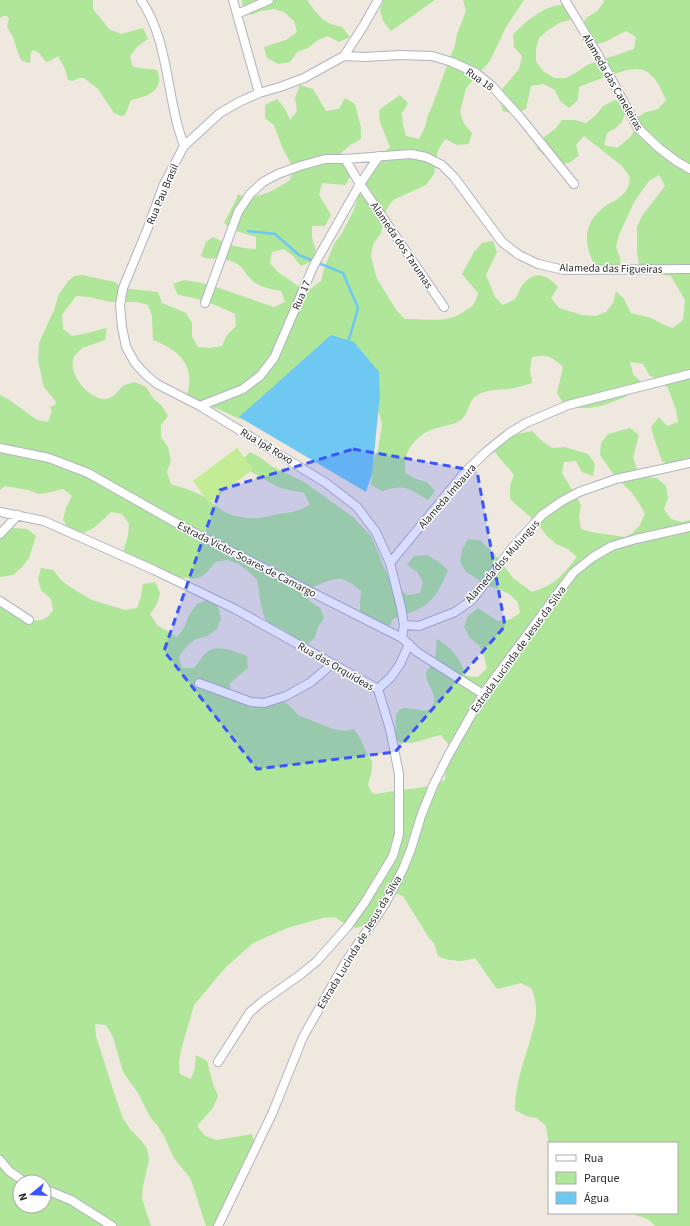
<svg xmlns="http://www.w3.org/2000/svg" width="690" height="1226" viewBox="0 0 690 1226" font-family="'Source Sans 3',sans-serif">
<rect width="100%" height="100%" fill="#eee8de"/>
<path fill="#afe699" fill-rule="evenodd" d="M0,0h93v9l16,20 12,5 22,-6 5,11 -11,8 -7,9 3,11 24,3c1,3 3,9 2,12 -3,13 -16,15 -28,18l-6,15 -4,1 -7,-3 -16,-24 -14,-11h-5l-7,3 -4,-1 -3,-11 -7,-13 -8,5 -4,1 -7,-9 -6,-3 -2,2 -1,11 -8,-2 -3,-5 -6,-19 -6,-10 2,-9 -2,-2h-4l-3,2z
M242,0h65c12,16 15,23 35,27l8,10 -11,5 -11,-6 -10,4 -10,8 -11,4 -7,10 -12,2 -11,-6 -3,-11 22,-7 11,-8 -3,-11 -10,-9 -10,-3 -13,2 -10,4 -9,-11z
M383,0h52l-44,31 -8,-10 -3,-11z
M463,0h61l-18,27 -16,34 -24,27 -6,24 4,12 8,9 -3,11 -12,1 -12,-6 -7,11 -4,24 -8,11 -33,15 -7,10 -5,23 -8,11 -2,12 6,23 20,32 8,8c22,-1 42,6 61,-9 2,-1 6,-3 7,-5 3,-3 4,-8 5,-12l-16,-19 12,-22 8,-9 11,-2 4,11 -11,23 9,22 8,8c4,-2 9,-4 12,-6 2,-3 4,-8 6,-12 12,-17 24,-14 37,0l-7,11 8,10 23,7 13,1 11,-4 7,-9 3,-12 8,8 7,14 20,5 11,6 11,4 10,-8 2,-20 -14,-24 -24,-4 -8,-8 -2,-12v-25l5,-11 23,-30 -6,-11 -10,6 -15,21 -15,33 -3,12 4,11 1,12 -24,1c-13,-26 -17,-47 10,-66 7,-4 16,-8 20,-16 2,-3 2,-8 3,-12l-8,-11 -38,-30 -8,9 3,11c-4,2 -8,6 -11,7 -13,3 -23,-6 -31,-15l7,-11 11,-8 7,-9h13l11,3 10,-8 7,-9 12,-6 11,5c-2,17 -4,20 -19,28l-3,12 13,3c14,-11 18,-13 19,-30l10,-6 12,-3 8,-9c-6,-13 -13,-32 -31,-31 -7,0 -14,3 -21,5 -12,4 -24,8 -35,13l-1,13 -9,8 -9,-7 -5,-11 -11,-6 -13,2 -5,23 -11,5 -12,-3 -3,-12 3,-11 16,-19 3,-13 -8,-9 -1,-12c10,-12 33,-31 50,-30 4,0 9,3 12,4l-5,11 -11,3 -11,7 -9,8 -3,11v12l7,10 11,7h12l11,-6 10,-7 47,-16 2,-12 -10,-6 -21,11 -12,3 -11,-4 -2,-12 6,-11 11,-7 7,-9 -1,-2h87v465l-16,2 -12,-6 -8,-23 -3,-11 8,-10 8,9 11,-4 -2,-12 -8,-22 -9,-7 -10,-6 -6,-11 -13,-2 3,12 8,8 -7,10 -11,6 -22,8 -12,2h-15l-11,-5 -6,-10 6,-26c-12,-11 -15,-13 -31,-10l-2,13 2,13c-8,2 -16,5 -24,6 -11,1 -26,0 -35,10 -5,5 -5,15 -12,21 -5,4 -14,5 -20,7 -17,3 -33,16 -36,34 0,4 0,8 0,12l11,6 11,3 8,9 -7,9c-21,-12 -22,-16 -46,-9l-11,-6 2,-24 5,-12 4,-24 -3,-12 -7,-10c8,-10 10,-16 5,-28l-137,44 -22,-10 -22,-7 -9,-7c9,-30 -8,-45 -34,-55l-1,-24 -4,-11 -11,-3h-26l-22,-5 -13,-1 -14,19 1,14 9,7 11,-2 24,-6 -2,12 -23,8 -8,8c-1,4 -2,9 -1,13 3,13 18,31 33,30 10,-2 11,-8 17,-13 3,-2 8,-3 12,-4l11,5 7,11 9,8 6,10 -7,9v12l7,10 3,13 -4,12 4,12c12,4 24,7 35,14 8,5 13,12 23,16 9,3 27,6 37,3 4,0 7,-3 12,-3 14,-2 18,-2 32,-9l-6,-12 -24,-5 -32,-18 -6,-10 8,-8 11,6 10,8 33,16 49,35 18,19 18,43 8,9 11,7 12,-2 3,-11 -6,-10 -10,-7 7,-9 14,-1 15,10 5,6c-4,8 -7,16 -12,23 -9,14 -26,19 -41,24l-3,2 -1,5 -11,4 -11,-3 -9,-10v-12l1,-13c-5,-4 -12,-10 -19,-12 -7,-2 -26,7 -34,10l1,12 11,7 4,10 -6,9 -3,10 -7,7 -6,-2 -20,-13 -11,-5 -6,-5 -4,-14 -4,-25 -9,-9 -10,-7 -11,-4 -12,2c-5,7 -9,13 -17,16 -13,4 -58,-13 -73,-18l-1,-12 4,-12 1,-12 -7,-10 -11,-2c-10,9 -25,28 -40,18 -3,-2 -6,-7 -8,-10l3,-12 6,-12 -9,-7 -12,3 -12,2 -11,-4 -23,-4 -5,4v-95l8,4 29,21 11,2 4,-11 -2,-4 5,-2 1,-3 -12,-15 -6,-26 1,-18 15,-33 5,-16 10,-14 6,-4 7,-1 33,7 7,6 36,4 4,11 24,10 6,10v13l6,11 12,1 12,-2 5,-11 9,-9 -1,-12c-18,-9 -36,-16 -57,-19l-5,-11 11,-4 23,4 67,23 11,-5 -4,-11c-13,-2 -25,-5 -33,-15 -3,-3 -5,-8 -8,-10 -9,-8 -24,-7 -35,-8l-4,-2 5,-14 7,-5c14,7 27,12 43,12v-12l-23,-7 -9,-7 13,-25v-4c19,8 37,-4 53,-14l3,-11 -5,-11 -6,-11 -8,-22 -9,-7v-13l12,-6 8,10 5,11 7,-9 -2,-13 5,-13 13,4 13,22 13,-2 6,-11 10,6 6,23v12l-11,6 -9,8 10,21 -5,11 -24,-2 -3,12 12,20 -6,11h-13v12l4,12 -4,11 -11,5 -8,-10 -9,-7 -12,3 -2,11 8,9 20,14 12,3 11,-8 3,-12 10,-25 8,-11 12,-23 10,-34 6,-11 20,-18 -10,-25 -1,-12 21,-15 8,8 -6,10 1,12 3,11 13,3 6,-12 3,-12 5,-11 13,-36 9,-23 2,-11 9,-23z
M630,428l9,7 -6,23 4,11 9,8 11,1 9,8 2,12 -4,11 7,10 11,3 8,-2v706h-35c-8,-11 -14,-7 -23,-13h45v-70h-128v2l-3,-19 -9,-8 -11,-2 -11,-6c0,-25 8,-46 15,-69 2,-9 6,-19 6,-28 1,-8 -2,-16 -4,-24l-11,-6 -24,6c-8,-10 -14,-21 -22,-31 -15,4 -20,4 -35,-1l-2,-1 -4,-13 -5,-5 -26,-42 -9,-3 -27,31 -11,4 -11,-4 -10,-7 -12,1 -36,10 -34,15 -28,25 -31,37 -13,45 -2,13 1,11 11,5 4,-11 1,-13 11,6 6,23 5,12 -5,12 -16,18 8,10 12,4 35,-6 3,11 -41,81h-8l-12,-37 -4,-11 -16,-20 -10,-22 -7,-11 -7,-8 -12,-24 -15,-21 -10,-35 -7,-12 -11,-1 1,12 19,60 8,22 7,11 9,9 8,10 2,12 -6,26 -1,13 9,27h-151v-622c13,7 30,21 44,15 4,-1 7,-6 9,-9l-2,-11 -10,-9 -3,-11 3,-11 12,2 8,10 9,7 22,13 33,10 12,-2 4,-11 2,-13 12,-2 5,11 -3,11 -7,10 7,11 20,12 7,-9 5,-13 8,-11 12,-5 9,8 3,11 -4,11 -10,7 -11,3 -10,8 -7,10 3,11h12c5,-6 11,-17 18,-19 11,-3 24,3 35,7l1,12 -18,15v13l11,7 13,-1 24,-3 11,6 9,10 35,14 12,2 9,-2 6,9 5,12 7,11v9l-4,15 4,8 4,1 18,-3 24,-3 16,-3 11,-5c0,-12 3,-23 4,-35l-8,-10c-12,2 -38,15 -47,3l2,-2c0,-7 -2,-19 2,-25 8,-10 32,9 36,-8 2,-11 -9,-20 -8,-30 1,-4 5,-6 7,-10 3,-4 3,-18 4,-24 16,10 23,19 29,37l12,1 9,-9 -4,-16 -3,-6 -10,-8 -6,-11 4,-11 10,-8 20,13 11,-1 11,-7 -2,-11 -9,-8 -10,-5 -11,-3 -22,-14 -6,-10 2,-12 6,-11 12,1 18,18 15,20 19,14c25,-8 29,-16 45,-35l-9,-8 -12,-5 -9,-8 -9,-12 -28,-25v-13l4,-11c-7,-10 -16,-17 -22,-28l5,-10 12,-1 23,-5 10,10 10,7 13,-1 23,7 7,10 -2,12 -11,-4 -6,-11 -12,1 -2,11 19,32 -2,12 2,12 10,3 34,5 6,-3 9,-9 5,-11 -6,-11 -7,-10 -18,-18 -14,-20 1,-12 7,-9zM20,1182h24v24h-24z
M14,528l13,1 9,7 -7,22 -7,9 -9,8 -13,2v-46l3,1z"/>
<path fill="#c3ed94" d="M237,448l16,21 -44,34 -16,-22z"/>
<path fill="#6ec8f2" d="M331,335l23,7 25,30 1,22 -8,80 -6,18 -127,-75z"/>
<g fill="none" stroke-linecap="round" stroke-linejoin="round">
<path stroke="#6ec8f2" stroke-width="2.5" d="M248,231l27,3 24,21 44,18 15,35 -10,35"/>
<g stroke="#b2b3c0" stroke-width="10">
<path id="minor" d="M141,0c22,32 25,73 33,110 2,12 6,24 10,36
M233,0l26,93
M378,0l-14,25 -20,31 -40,22 -24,9 -21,6 -20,9 -19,11 -36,33 -20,38 -17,46 -24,58 -3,17 2,22 4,20 9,16 11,12 11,9 43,22 126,77 31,24 19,25 14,31 11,44 3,18 -2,13
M565,0l32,53 41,75 21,20 17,13 14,8
M237,14l32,-14
M344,56l21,1 35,-2 32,1 20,6 24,11 16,13 28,31 54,67
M345,159l15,25 84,123
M205,303l33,-91 12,-18 13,-12 15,-8 22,-8 25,-7h20l66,-5 15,3 16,8 12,12 48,65 17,13 19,9 26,6 126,-1
M200,406l43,-17 17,-13 14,-18 40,-93 46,-81 19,-28
M0,448l49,10 39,15 99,56 215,109 15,14 66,42
M0,512l44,9 110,49 81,39 143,80 12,40 9,45v60l-6,22 -28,46 -17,24 -31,35 -17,14 -37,26 -13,11 -32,50
M0,534l18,-19
M390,563l75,-91 22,-21 21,-17 18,-11 42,-18 122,-31
M0,601l29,19
M404,625l15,1 36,-14 17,-12 41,-53 29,-32 20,-14 17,-9 37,-13 74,-16
M199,683l52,19 13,1 22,-7 25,-14 21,-18
M378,689l13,-12 9,-13 9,-20
M0,1160l9,11 16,11
M44,1189l27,11 41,26
M218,1226l54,-112 31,-77 42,-74 40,-59 18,-35 8,-20 10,-33 12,-30 15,-30 35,-62 90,-121 20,-16 19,-11 24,-7 54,-12"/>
</g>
<use href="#minor" stroke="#fff" stroke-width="8"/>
</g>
<path fill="#3a54ff" fill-opacity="0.2" stroke="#3a54ff" stroke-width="3" stroke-dasharray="8 5" stroke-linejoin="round" d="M353,449l124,22 28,155 -110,126 -138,17 -93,-118 56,-161z"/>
<g text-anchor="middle" stroke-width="3" stroke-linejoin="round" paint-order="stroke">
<g font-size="11" fill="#2c2c2c" stroke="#fff">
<text transform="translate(480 79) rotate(35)" y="4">Rua 18</text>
<text transform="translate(613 82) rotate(60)" y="4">Alameda das Caneleiras</text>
<text transform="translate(162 194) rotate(-67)" y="4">Rua Pau Brasil</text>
<text transform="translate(402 245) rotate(56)" y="4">Alameda dos Tarumas</text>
<text transform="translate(611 268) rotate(1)" y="4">Alameda das Figueiras</text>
<text transform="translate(301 295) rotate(-67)" y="4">Rua 17</text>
<text transform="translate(267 446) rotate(31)" y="4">Rua Ipê Roxo</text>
<text transform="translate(447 496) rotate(-49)" y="4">Alameda Imbaura</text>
<text transform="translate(247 559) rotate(27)" y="4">Estrada Victor Soares de Camargo</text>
<text transform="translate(502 561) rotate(-49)" y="4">Alameda dos Mulungus</text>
<text transform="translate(518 649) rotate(-54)" y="4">Estrada Lucinda de Jesus da Silva</text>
<text transform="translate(336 666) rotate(30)" y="4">Rua das Orquídeas</text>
<text transform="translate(359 942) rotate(-59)" y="4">Estrada Lucinda de Jesus da Silva</text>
</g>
</g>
<rect x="548" y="1142" width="130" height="72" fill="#ffffff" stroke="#ababab"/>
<rect x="556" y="1155" width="20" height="6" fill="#ffffff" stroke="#ababab"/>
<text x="584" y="1162" font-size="12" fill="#2c2c2c">Rua</text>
<rect x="556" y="1172" width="20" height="12" fill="#afe699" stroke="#ababab"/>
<text x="584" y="1182" font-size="12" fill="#2c2c2c">Parque</text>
<rect x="556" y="1192" width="20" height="12" fill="#6ec8f2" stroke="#ababab"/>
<text x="584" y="1202" font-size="12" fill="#2c2c2c">Água</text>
<g transform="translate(32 1194) rotate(252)"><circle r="19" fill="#ffffff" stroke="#ababab"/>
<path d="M0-3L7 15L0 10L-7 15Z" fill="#3a54ff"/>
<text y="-6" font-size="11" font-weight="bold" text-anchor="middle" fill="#2c2c2c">N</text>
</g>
</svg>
